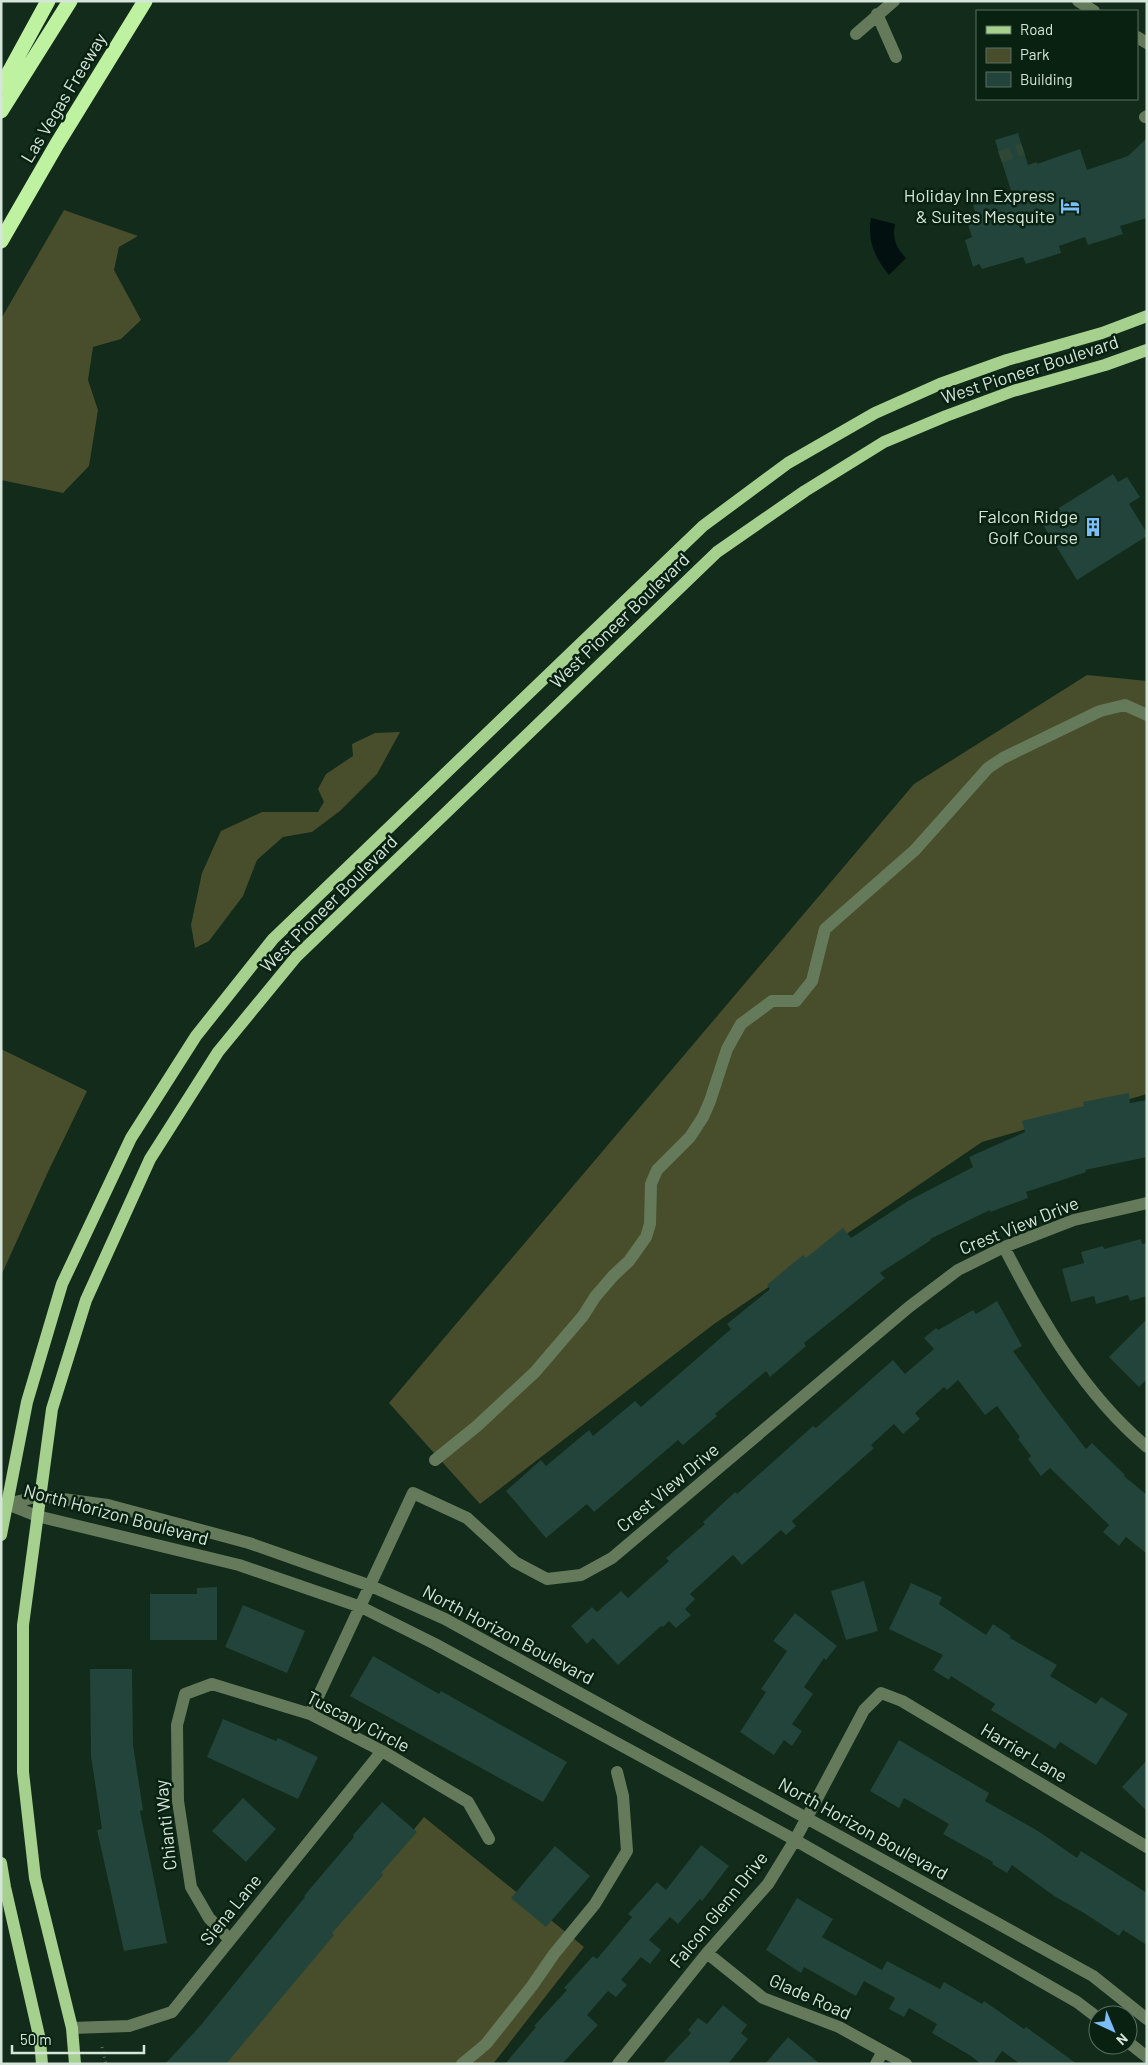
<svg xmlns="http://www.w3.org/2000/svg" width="1148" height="2065" viewBox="0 0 1148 2065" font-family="Barlow,sans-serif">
<rect width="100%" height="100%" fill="#122b1a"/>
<path fill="#484d2c" d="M64,210l74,26 -19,11 -5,23 27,50 -20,19 -28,8 -5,33 10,30 -9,56 -26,27 -62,-13v-161z
M1087,675l60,6v413l-165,48 -268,182 -234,180 -91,-101 525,-619z
M400,732l-23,42 -37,37 -28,21 -29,5 -26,23 -14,36 -34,45 -14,7 -4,-23 11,-52 19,-42 41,-19h56l6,-10 -6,-13 8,-15 27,-18 -1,-12 23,-11z
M1,1049l86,42 -40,83 -46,102z
M424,1817l160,130 -91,117h-269z"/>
<path fill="#021110" d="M871,218l24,6c-3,14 1,24 11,34l-17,17c-14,-17 -22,-34 -18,-57z"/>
<path fill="#22443a" d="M1018,133l10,32 9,-3v2l43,-15 7,21 41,-14 19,-18v80l-27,8 3,8 -35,11 -3,-8 -26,9 2,7 -35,11 -3,-7 -41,12 -3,-5 -6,3 -8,-27 7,-3 -7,-22 10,-3 -2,-7 13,-4 2,4 25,-8 -18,-57z
M1113,474l5,8 9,-5 13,20 -11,7 18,29v3l-70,44 -37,-60z
M1129,1093l1,10 17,-3v57l-62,13 1,2 -60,20 2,6 -38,14v-2l-60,29 1,1 -51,33 5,5 -81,65 2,3 -36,31 -4,-6 -51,43 2,2 -34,29 -5,-5 -84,72 -7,-8 -41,34 -40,-47 35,-31 5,6 43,-36 4,6 42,-35 6,6 90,-78 -4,-5 43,-35 -3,-4 36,-30 3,3 37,-30 8,10 57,-37 65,-34 -4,-10 56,-25 -3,-11 62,-15 -1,-4z
M1141,1239l1,5 5,-1v53l-17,5 -2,-6 -32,9 -2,-8 -23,6 -9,-33 22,-6 -3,-11 22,-6 1,3z
M997,1301l25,45 -9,5 35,49 38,49 6,-6 33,32 -1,1 23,19v59l-21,-17 -7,9 -16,-14 6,-7 -59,-57 -9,8 -13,-17 3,-3 -13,-17 2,-2 -23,-31 -12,9 -27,-35 -11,10 -3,-3 -29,26 5,6 -17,15 -9,-10 -23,21 3,3 -82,73 4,5 -10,9 -5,-5 -39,35 -9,-10 -43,39 5,5 -10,10 6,6 -15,13 -7,-7 -6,6 -2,-1 -43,39 -25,-27 -6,6 -16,-18 21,-19 5,5 24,-21 7,7 41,-37 -3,-3 39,-34 -2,-2 32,-30 2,2 76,-68 3,2 77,-68 12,14 29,-25 -10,-11 12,-10 2,2 35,-20 3,4z
M1147,1319v60l-8,8 -30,-30z
M864,1581l14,50 -32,9 -15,-49z
M911,1583l31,14 -3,7 47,31 7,-11 18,12 -1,2 47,27 -7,11 46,28 5,-7 27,17 -32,51 -36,-23 -5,7 -64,-39 4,-6 -44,-28 -2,4 -16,-10 10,-15 -54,-26z
M217,1587v53h-67v-46h47v-6z
M243,1605l62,26 -18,42 -62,-26z
M795,1613l42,33 -11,14 -2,-2 -20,29 9,7 -21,30 10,7 -10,15 -8,-6 -10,15 -34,-23 26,-40 -5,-3 26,-38 -14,-10z
M373,1656l66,38 2,-3 126,71 -24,40 -193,-106z
M90,1669h42l1,76 10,65 -3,1 27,132 -43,8 -27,-121 5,-1 -11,-73z
M223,1719l53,22 2,-3 40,19 -20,42 -91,-42z
M899,1740l90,53 -4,8 53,30 39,27 4,-7 66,42v52l-24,-15 -4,6 -35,-23 -30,-17 -42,-31 -5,8 -15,-9 1,-2 -50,-28 6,-10 -45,-26 -5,10 -29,-17z
M1147,1760v51l-25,-24z
M243,1798l33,31 -30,33 -34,-31z
M382,1802l35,30 -36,41 2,2 -51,58 2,2 -108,129h-61l36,-39 104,-128 -1,-1 50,-59 -1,-2z
M701,1845l28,21 -27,35 -2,-2 -22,25 -8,-7 -21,23 12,10 -11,14 -9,-7 -20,23 6,5 -11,12 -8,-6 -21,24 11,10 -36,39h-57l31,-37 -2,-1 33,-36 -3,-2 29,-32 4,3 35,-42 -4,-3 29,-32 9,8z
M555,1846l35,30 -44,51 -35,-29z
M797,1898l36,21 -11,18 60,33 5,-9 53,28 4,-7 38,22 2,-3 40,28 2,-2 51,37h-57l-18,-13 -9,13h-12l-10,-8 -39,-23 5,-9 -28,-16 -5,9 -15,-8 6,-11 -31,-17 -8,15 -52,-29 -3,6 -35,-23z
M723,2005l24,20 -6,8 7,6 -20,25h-66l29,-31 -3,-3 10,-12 9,6z
M788,2037l32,27h-55z"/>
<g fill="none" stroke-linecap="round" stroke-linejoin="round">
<path stroke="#2f4737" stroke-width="12" stroke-dasharray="12 6" stroke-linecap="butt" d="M1000,157l23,-8"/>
<path stroke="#5c7162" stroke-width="3" stroke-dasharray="1 4" stroke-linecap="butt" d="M102,2047l4,17"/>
<path stroke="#657a5a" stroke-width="12" d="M1078,1l16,10
M877,14l19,43
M856,34l38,-33
M1137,37l10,6
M1145,117l2,-1
M1004,1247c38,74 79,146 143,200
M435,1460l42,-34 58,-54 48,-56 12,-19 18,-21 16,-15 17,-24 4,-13 1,-40 6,-14 33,-33 13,-20 7,-16 17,-52 14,-25 31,-23h24l16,-20 13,-52 90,-79 73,-82 15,-10 97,-47 25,-6 22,10
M7,1504l33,-8 68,9 141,38 122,43 74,33 648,357 54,43
M7,1504l30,12 202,49 122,42 74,37 360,196 282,162 21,16
M310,1714l103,-221 54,25 48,44 32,17 34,-4 31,-17 297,-251 49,-37 46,-23 70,-27 73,-17
M230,1940l-21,-22 -18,-31 -13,-86 -1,-76 8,-31 27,-10 98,30 72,37 86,51 21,37
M707,1953l56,45 76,29 67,37
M72,2028l57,-2 43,-14 210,-261
M1128,2042l19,15
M462,2064l24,-20 46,-58 22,-32 41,-50 32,-53 -4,-55 -6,-24
M618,2064l89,-111 61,-69 27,-44 69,-130 17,-17 21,8 245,146
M876,2064l7,-13"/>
<path stroke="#a5d08d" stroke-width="12" d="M1,1535l26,-133 35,-118 69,-146 65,-102 77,-97 430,-413 85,-63 87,-50 65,-29 67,-24 95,-27 45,-17
M1,1863l4,24 35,153 2,24
M75,2064l-3,-36 -37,-150 -12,-106v-147l29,-216 34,-109 64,-141 68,-107 78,-95 421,-405 88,-61 79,-49 62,-26 67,-25 92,-26 42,-15"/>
<path stroke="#bef2a1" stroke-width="15" d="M1,87l47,-86
M1,111l69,-110
M1,241l56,-97 88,-143"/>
</g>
<defs>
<g id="hotel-bare" transform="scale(1.5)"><path d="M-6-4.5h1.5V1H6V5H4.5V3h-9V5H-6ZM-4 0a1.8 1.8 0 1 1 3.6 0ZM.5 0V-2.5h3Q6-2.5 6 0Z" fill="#7bbef8" stroke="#082111" stroke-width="2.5" paint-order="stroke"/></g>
<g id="building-bare" transform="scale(1.5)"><path d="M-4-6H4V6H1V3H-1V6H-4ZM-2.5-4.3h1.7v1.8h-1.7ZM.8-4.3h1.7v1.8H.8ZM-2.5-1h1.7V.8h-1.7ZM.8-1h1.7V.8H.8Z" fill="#7bbef8" stroke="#082111" stroke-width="2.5" paint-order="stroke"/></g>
</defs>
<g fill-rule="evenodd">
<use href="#hotel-bare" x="1070" y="206"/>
<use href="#building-bare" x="1093" y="527"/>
</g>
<g text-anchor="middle" stroke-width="5" stroke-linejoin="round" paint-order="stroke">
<g font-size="18" fill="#d6e5da" stroke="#082111">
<text transform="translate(64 98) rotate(-59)" y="6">Las Vegas Freeway</text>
<text transform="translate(1030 370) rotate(-18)" y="6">West Pioneer Boulevard</text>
<text transform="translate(620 621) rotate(-44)" y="6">West Pioneer Boulevard</text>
<text transform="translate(329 904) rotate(-45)" y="6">West Pioneer Boulevard</text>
<text transform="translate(1019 1226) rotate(-22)" y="6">Crest View Drive</text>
<text transform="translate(668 1488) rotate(-40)" y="6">Crest View Drive</text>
<text transform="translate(116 1515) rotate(15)" y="6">North Horizon Boulevard</text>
<text transform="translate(508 1635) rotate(28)" y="6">North Horizon Boulevard</text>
<text transform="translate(358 1722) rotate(27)" y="6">Tuscany Circle</text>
<text transform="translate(1024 1753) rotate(31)" y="6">Harrier Lane</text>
<text transform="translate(166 1825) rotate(-96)" y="6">Chianti Way</text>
<text transform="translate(863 1829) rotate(29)" y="6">North Horizon Boulevard</text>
<text transform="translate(231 1910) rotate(-51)" y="6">Siena Lane</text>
<text transform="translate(719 1910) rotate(-51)" y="6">Falcon Glenn Drive</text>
<text transform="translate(810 1997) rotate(24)" y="6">Glade Road</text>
</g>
<g font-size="18" fill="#d6e5da" stroke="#082111" text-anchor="end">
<text x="1055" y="202">Holiday Inn Express<tspan x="1055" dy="21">&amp; Suites Mesquite</tspan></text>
<text x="1078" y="523">Falcon Ridge<tspan x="1078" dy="21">Golf Course</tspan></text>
</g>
</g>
<rect width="1148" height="2065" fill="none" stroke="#d6e5da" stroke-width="5"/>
<rect x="976" y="10" width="162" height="90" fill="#082111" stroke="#5a6f61"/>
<rect x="986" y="26" width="25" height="8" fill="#a5d08d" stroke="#5a6f61"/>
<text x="1020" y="35" font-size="15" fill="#d6e5da">Road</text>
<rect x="986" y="48" width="25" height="15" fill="#484d2c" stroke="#5a6f61"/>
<text x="1020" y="60" font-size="15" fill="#d6e5da">Park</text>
<rect x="986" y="72" width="25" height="15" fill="#22443a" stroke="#5a6f61"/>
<text x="1020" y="85" font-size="15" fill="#d6e5da">Building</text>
<g transform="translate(1113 2030) rotate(136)"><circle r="24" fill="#082111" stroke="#5a6f61"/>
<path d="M0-4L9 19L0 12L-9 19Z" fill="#7bbef8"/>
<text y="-8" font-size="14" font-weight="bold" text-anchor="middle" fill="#d6e5da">N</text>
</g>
<path d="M12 2045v8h132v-8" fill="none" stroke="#d6e5da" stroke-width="2.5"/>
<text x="20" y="2045" font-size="15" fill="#d6e5da" stroke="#082111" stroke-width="4" paint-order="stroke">50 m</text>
</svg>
